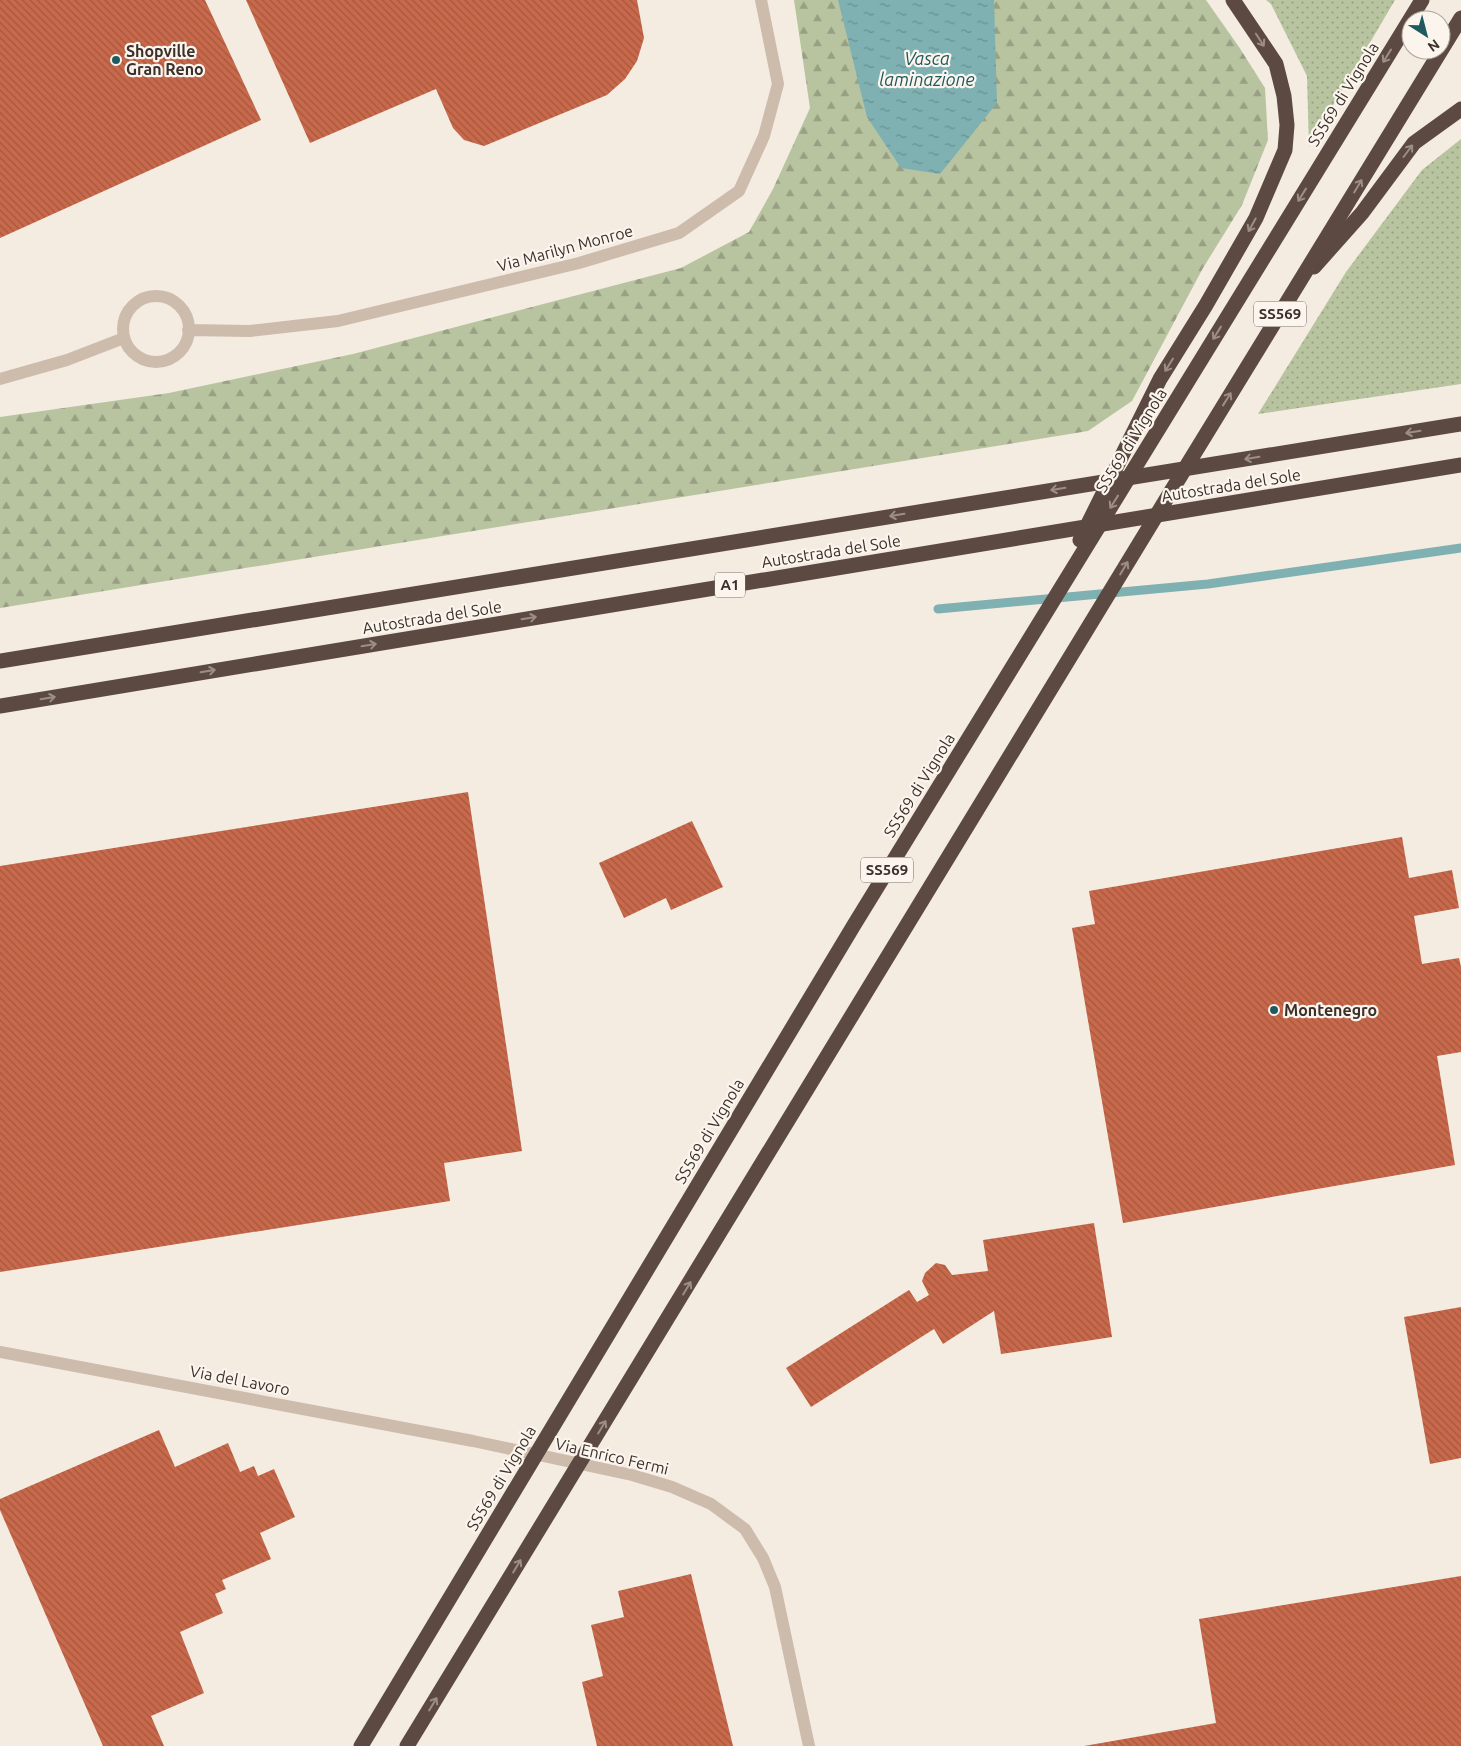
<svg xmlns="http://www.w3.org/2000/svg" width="1461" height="1746" viewBox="0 0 1461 1746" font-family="Ubuntu,sans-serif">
<defs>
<pattern id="grass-dots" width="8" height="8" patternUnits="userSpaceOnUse" patternTransform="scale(1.25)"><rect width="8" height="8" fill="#b8c4a0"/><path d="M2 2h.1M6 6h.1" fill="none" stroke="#97a083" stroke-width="1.8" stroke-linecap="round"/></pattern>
<pattern id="forest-firs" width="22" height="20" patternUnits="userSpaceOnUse" patternTransform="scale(1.25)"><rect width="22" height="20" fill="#b8c4a0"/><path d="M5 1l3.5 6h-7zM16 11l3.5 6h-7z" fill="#97a083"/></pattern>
<pattern id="water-ripples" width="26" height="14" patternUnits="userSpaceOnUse" patternTransform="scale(1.25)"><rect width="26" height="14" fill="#7fb0b2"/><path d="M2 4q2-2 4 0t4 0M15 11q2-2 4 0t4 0" fill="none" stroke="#699091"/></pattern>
<pattern id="building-back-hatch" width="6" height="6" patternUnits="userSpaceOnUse" patternTransform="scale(1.25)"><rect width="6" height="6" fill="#c8694b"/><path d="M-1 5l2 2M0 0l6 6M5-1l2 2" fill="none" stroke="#a4573f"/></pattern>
</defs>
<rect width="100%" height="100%" fill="#f4ebe1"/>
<path fill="url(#grass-dots)" d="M1266,0h129l-86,146 -2,-70 -36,-72z
M1461,139v245l-203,30 88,-142 76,-102z"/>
<path fill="url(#forest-firs)" d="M794,0h412l33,47 26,41 3,52 -26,65 -39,63 -71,133 -44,30 -1088,177v-191l169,-24 184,-39 328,-86 68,-36 24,-43 37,-81z"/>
<path fill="url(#water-ripples)" d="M838,0h156l3,103 -57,71 -39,-6 -34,-51z"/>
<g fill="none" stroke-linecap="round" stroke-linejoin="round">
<path stroke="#7fb0b2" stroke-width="9" d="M938,609l270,-25 253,-36"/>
</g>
<path fill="url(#building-back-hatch)" d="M0,0h205l56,120 -261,118z
M246,0h391l7,38 -7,23 -12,18 -18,16 -123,51 -20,-6 -11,-12 -17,-39 -126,54z
M468,792l54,359 -78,12 6,38 -450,71v-406z
M692,821l31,66 -52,23 -5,-12 -42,20 -25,-55z
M1402,837l7,41 43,-8 7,38 -45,8 8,48 37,-6 2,9v85l-24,4 18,109 -332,58 -51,-295 23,-4 -6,-33z
M1094,1223l18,114 -111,17 -7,-43 -51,33 -9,-15 -123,78 -25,-39 123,-78 8,12 12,-7 -7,-14 3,-8 11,-10 9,2 7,10 36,-4 -5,-31z
M1461,1307v151l-31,6 -26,-147z
M159,1430l16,37 53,-24 12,29 14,-6 4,10 16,-7 21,48 -35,16 11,26 -49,21 4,9 -11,5 8,19 -43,19 24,61 -53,23 13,30h-61l-103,-236v-11z
M691,1574l42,172h-136l-15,-64 21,-6 -12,-51 33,-8 -6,-26z
M1461,1576v170h-377l132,-23 -17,-104z"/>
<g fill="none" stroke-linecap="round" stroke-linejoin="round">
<path stroke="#cdbbac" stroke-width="12" d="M123 329a33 33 0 1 1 66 0a33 33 0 1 1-66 0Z
M188,330l62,1 88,-10 241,-58 100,-30 60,-42 25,-55 14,-52 -17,-84
M0,379l67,-19 57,-22
M0,1352l473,89 159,34 40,12 39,17 34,25 18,29 12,29 34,159"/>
<path stroke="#5c4a42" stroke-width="15" d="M1314,267l48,-54 52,-70 47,-34
M0,661l1461,-237
M0,706l1461,-241"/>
<path stroke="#5c4a42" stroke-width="15" d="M1080,540l80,-161 46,-74 50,-87 29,-68 2,-25 -3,-29 -8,-32 -43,-64
M361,1746l493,-821 568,-925
M407,1746l760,-1248 294,-480"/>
</g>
<defs><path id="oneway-shaft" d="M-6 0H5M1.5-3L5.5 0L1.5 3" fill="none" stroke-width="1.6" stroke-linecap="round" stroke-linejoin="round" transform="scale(1.25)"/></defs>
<g stroke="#9c8e87">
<use href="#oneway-shaft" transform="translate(1260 40) rotate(57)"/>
<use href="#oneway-shaft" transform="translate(1387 56) rotate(122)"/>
<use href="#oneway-shaft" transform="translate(1408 151) rotate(-53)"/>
<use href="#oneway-shaft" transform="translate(1358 186) rotate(-59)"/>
<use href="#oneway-shaft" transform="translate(1302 195) rotate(122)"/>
<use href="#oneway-shaft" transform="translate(1252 225) rotate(119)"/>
<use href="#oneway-shaft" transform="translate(1217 333) rotate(122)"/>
<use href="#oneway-shaft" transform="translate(1169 365) rotate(122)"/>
<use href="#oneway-shaft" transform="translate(1227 399) rotate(-58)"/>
<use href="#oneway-shaft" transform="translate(1413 432) rotate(171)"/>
<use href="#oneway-shaft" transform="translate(1252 458) rotate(171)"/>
<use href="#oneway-shaft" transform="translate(1058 489) rotate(171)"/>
<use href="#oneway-shaft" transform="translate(1114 502) rotate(122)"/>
<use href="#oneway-shaft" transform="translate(897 515) rotate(171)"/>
<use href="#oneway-shaft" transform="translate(1124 568) rotate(-59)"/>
<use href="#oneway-shaft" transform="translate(529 618) rotate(-9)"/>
<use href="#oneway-shaft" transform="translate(369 645) rotate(-9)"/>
<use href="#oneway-shaft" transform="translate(208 671) rotate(-9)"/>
<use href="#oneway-shaft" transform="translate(48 698) rotate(-9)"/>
<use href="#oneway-shaft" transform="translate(687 1288) rotate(-59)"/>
<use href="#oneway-shaft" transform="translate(602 1427) rotate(-59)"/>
<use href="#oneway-shaft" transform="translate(517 1566) rotate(-59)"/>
<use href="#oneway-shaft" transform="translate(433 1704) rotate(-59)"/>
</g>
<g fill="#1f5a5e" stroke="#fbf5ee" stroke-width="2">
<circle cx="116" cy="60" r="5"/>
<circle cx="1274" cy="1010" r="5"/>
</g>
<g text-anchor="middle" stroke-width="4.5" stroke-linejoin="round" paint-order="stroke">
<g fill="#fbf5ee" stroke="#756b66" stroke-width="1">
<rect x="1254" y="301.5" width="52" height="25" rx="4"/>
<rect x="715" y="572.5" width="30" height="25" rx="4"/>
<rect x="861" y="857.5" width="52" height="25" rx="4"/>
</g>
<g font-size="15" font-weight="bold" fill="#3b302b">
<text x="1280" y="319">SS569</text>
<text x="730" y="590">A1</text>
<text x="887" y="875">SS569</text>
</g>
<g font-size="16" font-weight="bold" fill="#3b302b" stroke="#fbf5ee" text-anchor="start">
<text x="126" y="57">Shopville<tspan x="126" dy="18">Gran Reno</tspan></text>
<text x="1284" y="1016">Montenegro</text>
</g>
<g font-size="16" fill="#3b302b" stroke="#fbf5ee">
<text transform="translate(1343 94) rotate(-58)" y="6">SS569 di Vignola</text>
<text transform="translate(565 248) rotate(-15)" y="6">Via Marilyn Monroe</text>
<text transform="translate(1131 440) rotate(-58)" y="6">SS569 di Vignola</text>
<text transform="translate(1231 485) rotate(-9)" y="6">Autostrada del Sole</text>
<text transform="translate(831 551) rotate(-9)" y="6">Autostrada del Sole</text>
<text transform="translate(432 617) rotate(-9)" y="6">Autostrada del Sole</text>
<text transform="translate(919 785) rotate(-58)" y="6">SS569 di Vignola</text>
<text transform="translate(709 1131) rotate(-59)" y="6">SS569 di Vignola</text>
<text transform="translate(240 1380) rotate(11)" y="6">Via del Lavoro</text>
<text transform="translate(612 1456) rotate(13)" y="6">Via Enrico Fermi</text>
<text transform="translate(501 1478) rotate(-59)" y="6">SS569 di Vignola</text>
</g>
<g font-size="18" font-style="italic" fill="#1f5a5e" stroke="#fbf5ee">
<text x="927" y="65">Vasca<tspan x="927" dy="21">laminazione</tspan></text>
</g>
</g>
<g transform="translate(1426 35) rotate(144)"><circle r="24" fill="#fbf5ee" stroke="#aea6a0"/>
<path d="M0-4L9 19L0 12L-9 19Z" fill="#1f5a5e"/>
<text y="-8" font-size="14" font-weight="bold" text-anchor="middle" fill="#3b302b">N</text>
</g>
</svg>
